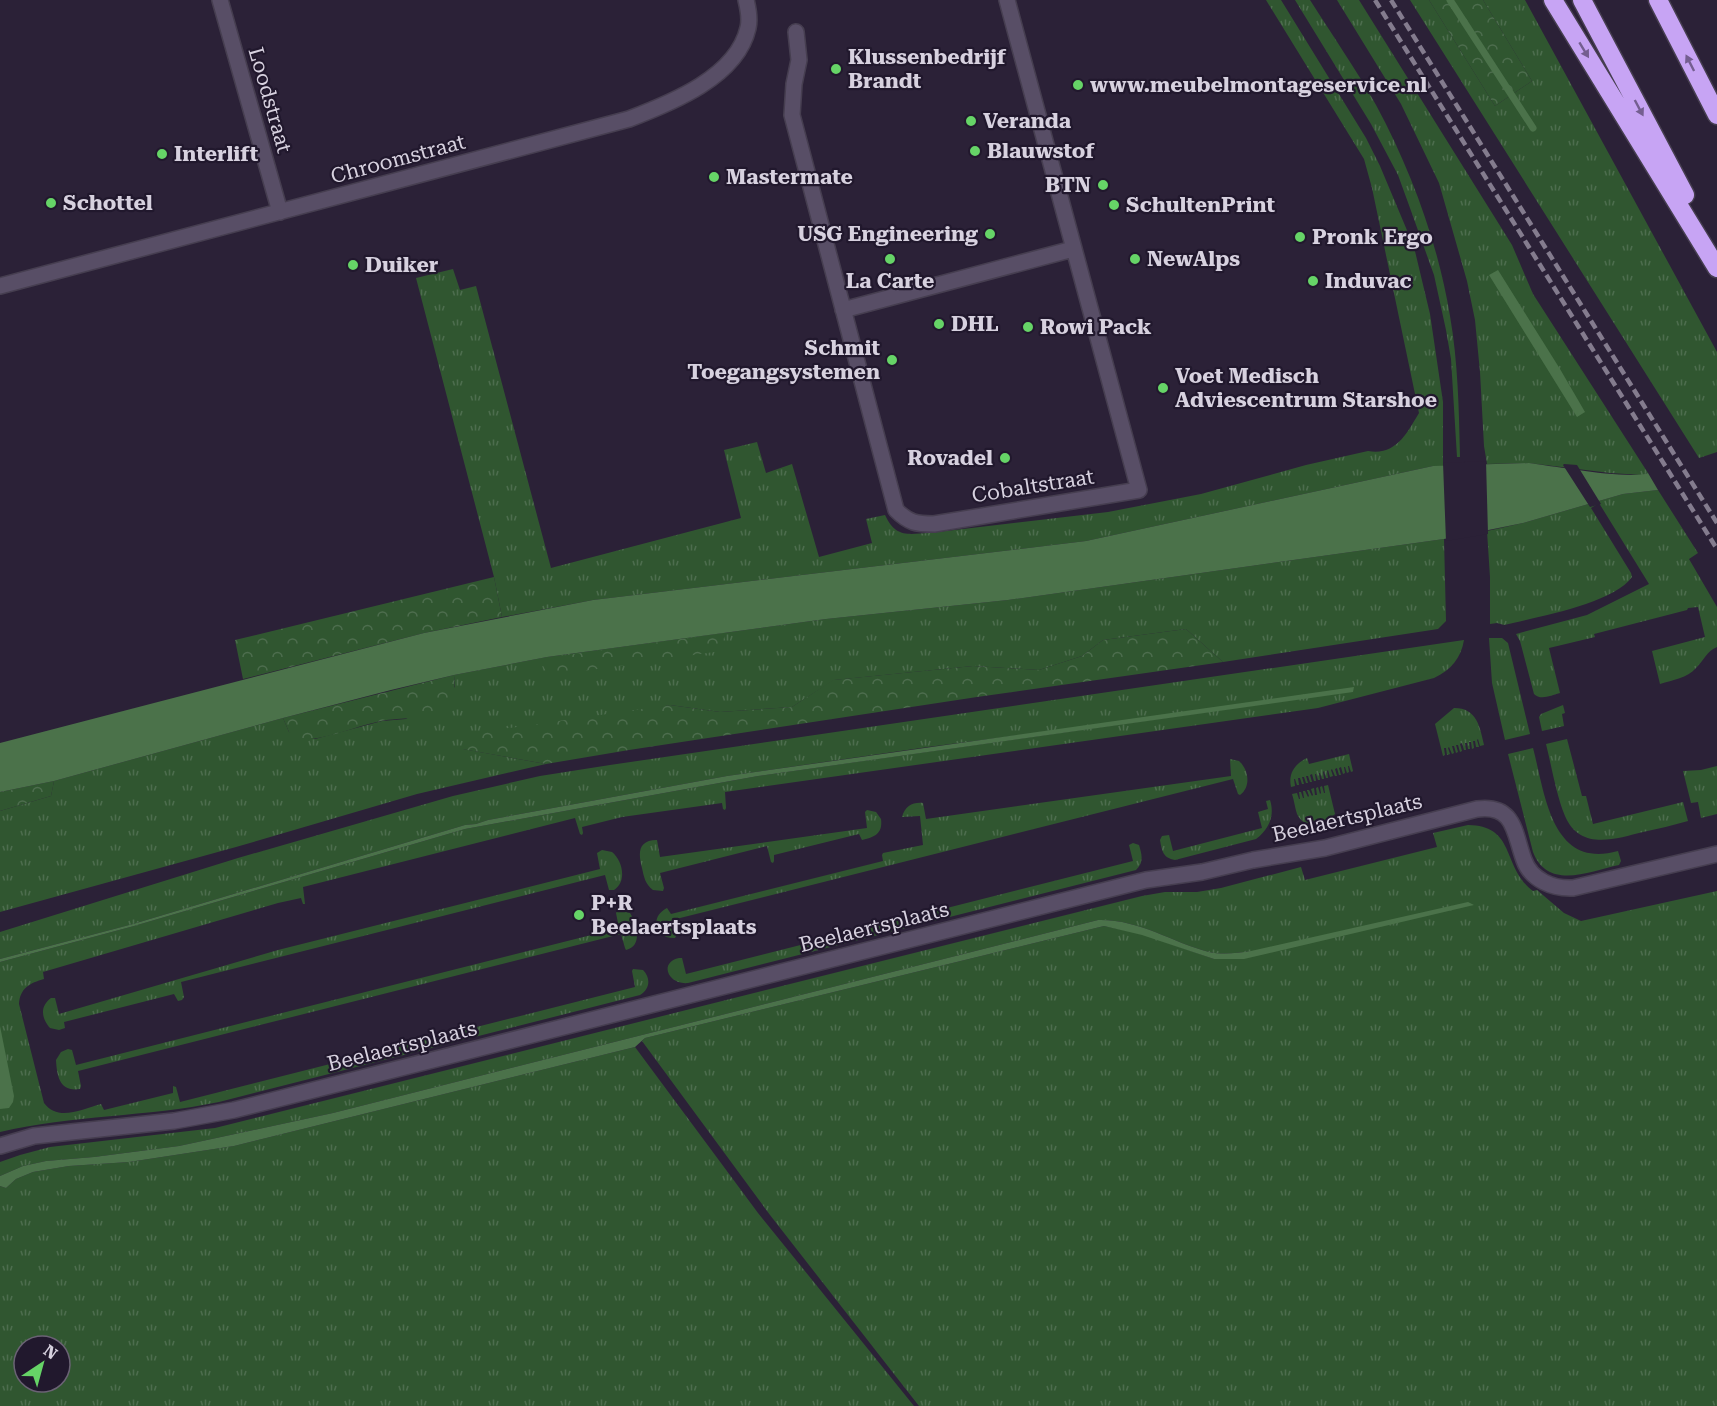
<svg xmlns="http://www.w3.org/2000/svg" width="1717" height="1406" viewBox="0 0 1717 1406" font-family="'Roboto Serif',serif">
<defs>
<pattern id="grass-tufts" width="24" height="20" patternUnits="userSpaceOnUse" patternTransform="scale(1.5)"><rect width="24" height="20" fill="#305630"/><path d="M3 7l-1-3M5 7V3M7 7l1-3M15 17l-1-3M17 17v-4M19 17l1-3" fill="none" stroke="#4d6d4e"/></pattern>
<pattern id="forest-crowns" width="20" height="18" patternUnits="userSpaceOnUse" patternTransform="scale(1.5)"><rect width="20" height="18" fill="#305630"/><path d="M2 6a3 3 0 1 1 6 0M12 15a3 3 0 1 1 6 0" fill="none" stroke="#4d6d4e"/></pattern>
</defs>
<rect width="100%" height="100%" fill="#2b2137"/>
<path fill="url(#grass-tufts)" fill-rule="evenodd" d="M1266,0h15l85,138 14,28 34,81 16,67 13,88v64h-10l-347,75 -493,59 -91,17 -8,-40 -78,-299 37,-9 7,21 16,-4 75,282 190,-50 -17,-68 33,-8 9,31 26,-9 27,93 53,-14 -6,-24 19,-4c11,23 22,19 44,18l179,-21 93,-18 105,-29 62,-14c28,5 39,-18 51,-38l-47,-225 -8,-29z
M1295,0h15c22,35 46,69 66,105 35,65 62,138 74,211 8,46 9,94 10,141h-3l-6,-98 -5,-29 -12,-55 -24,-67 -12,-33 -27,-51z
M1337,0h22l153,245 21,49 115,179 -6,2 -32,-2 -81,-10 -42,1 -3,-18 -4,-74 -5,-52 -8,-39 -28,-98 -38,-79z
M1410,0h19l66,106 37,-25 -49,-81h42l192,352v100l-18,6z
M1658,490l40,63 -9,6 28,48v40c-10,4 -13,13 -21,21 -9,10 -23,12 -36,16l-8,-33 53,-14 -7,-30 -10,1 -1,2 -93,24 1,3 -46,11 11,45c-9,2 -19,8 -26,1l-14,-53 -4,-7 71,-19 62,-31 -50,-81 -8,5 40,65 1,4c-19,27 -96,40 -128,48l-7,-2 -7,1v-47l-3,-46 36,-8 100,-29z
M1444,539l2,82 -8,8 -215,33 -37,-33 -83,11 -21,16 -43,14 -66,-4 -139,14 -42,27 -72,5 -50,-7 -207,44 83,15 -129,30 -181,53 -236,65v-101l51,-15 3,-15 229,-63 6,14 26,7 67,-18 24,-2 49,-32 -1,-12 93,-18 279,-38 182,-19z
M1489,638h13l6,5 22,91 -25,6 -13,-57z
M1464,640c-3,18 -13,30 -30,38l-116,30 -593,84 1,16 -1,2 -2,-1 -1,-6 -100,14 -40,10 1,6 -1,2 -2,-1 -5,-16 -272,69 2,17h-2l-2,-6 -23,5 -235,69 1,7c-14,4 -24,9 -25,25l25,99c14,19 38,6 57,1l3,6 69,-17v-7l3,1 4,15 455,-115 -3,-16 1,-2 10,1c8,8 7,19 -3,25l-421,107c-72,15 -147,13 -219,30v-170l134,-36 331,-97 293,-53 596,-85 -426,56 -201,29 -239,44 -12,4 -11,1 -332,99 -133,35v-27l238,-74 215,-62 87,-20 70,-11z
M1563,705l2,8 -3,1 2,12 -22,5 -3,-14 2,-3z
M1454,708c23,0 26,19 30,37l-4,1 -2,-7 -1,1 2,7h-3l-1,-6h-2l1,7 -2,1 -1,-7h-2l1,7h-2l-1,-6h-2l1,7h-2l-2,-7 -2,1 2,7 -2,1 -2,-7h-2l2,7 -2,1 -2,-7h-2l2,7 -2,1 -3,-7 -1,1 2,6 -3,1 -1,-7h-2l1,7 -2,1 -8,-32z
M1567,739l15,57h4l7,28 90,-22 5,19c-15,4 -30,8 -45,11 -28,7 -63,19 -78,-16 -9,-22 -13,-48 -19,-72z
M1533,748c12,45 18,122 85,103l3,10 -2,4c-29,6 -71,26 -86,-13l-25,-98z
M1349,754l4,17 -2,1 -2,-6h-1l1,6 -2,1 -2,-6h-1l1,6 -2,1 -2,-7 -2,1 2,7h-2l-2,-7 -2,1 2,7h-2l-3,-7 -1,1 2,6 -3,1 -2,-7 -1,1 1,7h-2l-2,-7 -1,1 1,7h-2l-2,-6h-1l1,7h-2l-2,-6h-1l1,7h-2l-2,-7 -2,1 2,7h-2l-2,-6h-2l2,7h-2l-2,-6h-2l2,7h-2l-2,-6h-2l1,7h-2l-2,-6h-1l1,7 -4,1c-3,-14 4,-23 16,-29l2,6z
M1230,759l9,2c10,9 12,26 1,34l-2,-1 -5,-15 -561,141 4,16 -1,2c-20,1 -26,-21 -8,-30l4,6 212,-53 -1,-6 1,-2 40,-8 -3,-29 -18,1c3,-11 11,-15 21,-14l3,16 305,-43z
M1717,766v48l-16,4 -3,-16 -7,1 -8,-32 18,-1z
M1328,785l7,29c-10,10 -30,17 -38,0 -2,-6 -3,-14 -5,-20l5,-1 2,6h1l-1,-7h2l2,6h1l-1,-7h2l3,6 1,-1 -2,-6h2l3,6 1,-1 -2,-6 3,-1 1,7h2l-1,-7 2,-1 2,7 1,-1 -1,-6 2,-1 2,7h1l-1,-7z
M1270,800c5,16 -1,29 -14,39l-81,21c-12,-2 -13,-9 -15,-20l2,-4 7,-1 4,16 89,-23 -4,-16 10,-3 -2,-8z
M867,810l9,2 5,7c2,15 -7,18 -19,21l-3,-6 -85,21v6l-1,2 -2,-1 -4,-16 -107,27 4,15 -1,3 -10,-1c-8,-6 -9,-13 -11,-22 -4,-15 -4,-28 15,-28l3,17 207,-29 -2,-16z
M1468,825c49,1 33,42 65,66l4,-1 27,23 17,8 136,-30v515h-798l-149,-191 -128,-174 3,-3 459,-112 38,8 72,25 37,-8c-14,2 -28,4 -42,1 -38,-10 -70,-33 -111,-32l-765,193 -154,33 -85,11 -48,4 -23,5 -23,10v-14l20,-7 30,-8 165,-19 927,-232 23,-4h32l24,-4 80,-21 4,13 132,-33 -4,-14z
M1133,843l6,2c3,10 5,17 -3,25l-448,113c-19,2 -30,-20 -9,-25h3l4,16 447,-113 -4,-16z
M602,850l10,2c11,9 15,30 2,38h-5l-4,-15 -424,107 3,15 -2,3 -4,1 -4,-7 -110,28 1,6 -6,2 -9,-2c-9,-10 -10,-22 1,-30h4l4,16 219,-64 322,-81 -3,-16z
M618,910l12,3c7,11 13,33 -4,37l-1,-2 -4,-14 -543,137 3,15 -1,3c-20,3 -23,-12 -24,-29l5,-8 7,-3 4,1 4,15 543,-137 -3,-15z
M635,1047l123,166 156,193h-914v-220l6,2 10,-9 17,-7 36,-6 60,-4 105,-16zM24,1346h36v36h-36z"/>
<path fill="url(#forest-crowns)" d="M1429,0h54l49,81 -37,25z
M494,577l8,40 -78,16 -181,46 -8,-39z
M1186,629l37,33 -246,35 -348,53 -83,14 -84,-15 5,-15 203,-29 50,7 72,-5 41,-27 140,-14 66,4 43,-14 21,-16z
M725,633l-4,18 -172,25 -10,-17z
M454,675c1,13 2,25 -10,33 -18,13 -43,9 -63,13 -28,6 -53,18 -81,19l-11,-8 -6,-14z
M54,781l-3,15 -51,15v-19z"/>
<path fill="#4b724a" d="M1498,270l62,99 25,43 -8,5 -88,-142z
M1529,463c24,3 100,17 119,10l10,17 -35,4 -100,29 -79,16 -436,61 -182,19 -279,38 -93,18 -63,15 -108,28 -229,63 -54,11v-49l424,-110 169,-33 493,-59 347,-75z
M1354,687l-1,5 -595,84 -293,53 -331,97 -134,36v-3l133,-35 332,-99 11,-1 12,-4 239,-44z
M1468,902l6,3 -230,54h-30l-72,-24 -38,-9 -459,112 -10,9 -401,99 -105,16 -60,4 -36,6 -17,7 -10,9 -6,-2v-10l23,-10 23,-5 48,-4 85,-11 154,-33 765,-193c41,-1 73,22 111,32 14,3 28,1 42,-1z
M0,1026l14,70 -1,6 -4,6 -9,1z"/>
<path fill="#2b2137" d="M1486,461l2,73 -42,7 -3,-78z
M1564,464l13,1 24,39 -11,3 -27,-42z"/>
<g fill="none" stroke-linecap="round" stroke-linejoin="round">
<path stroke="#4b724a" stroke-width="7" d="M1450,0l83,128"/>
<g stroke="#463e50" stroke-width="18">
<path id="minor" d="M220,0l60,212
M796,32l3,28 -5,24 -2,31 104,395c13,13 20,14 38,14l205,-34 -132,-490
M0,286l629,-167c42,-16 108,-42 119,-91 2,-8 0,-20 -2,-28
M843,310l230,-61
M0,1146l34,-10 140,-15 60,-11 912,-230 56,-8 51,-12 72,-12 152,-39c38,-5 37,24 47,51 7,20 29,29 49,28l144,-34"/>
</g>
<g stroke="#463e50" stroke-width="21">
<path id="motorway" d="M1553,0l164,268
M1582,0l103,195
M1658,0l59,115"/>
</g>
<use href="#minor" stroke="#584e66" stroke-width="15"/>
<use href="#motorway" stroke="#c7a4f4" stroke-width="18"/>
<path stroke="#847c8e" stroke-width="4.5" stroke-dasharray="9 4.5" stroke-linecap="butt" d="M1375,0l342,549
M1391,0l326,523"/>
</g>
<defs><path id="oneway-solid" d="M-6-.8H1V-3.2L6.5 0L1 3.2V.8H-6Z" transform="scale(1.5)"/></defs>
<g fill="#745e90">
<use href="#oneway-solid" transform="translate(1584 50) rotate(59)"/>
<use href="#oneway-solid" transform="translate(1690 63) rotate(-117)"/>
<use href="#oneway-solid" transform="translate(1639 108) rotate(62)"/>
</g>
<g fill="#66d467" stroke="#21182d" stroke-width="2">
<circle cx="836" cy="69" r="6"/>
<circle cx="1078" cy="85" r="6"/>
<circle cx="971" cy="121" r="6"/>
<circle cx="975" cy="151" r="6"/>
<circle cx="162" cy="154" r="6"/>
<circle cx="714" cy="177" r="6"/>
<circle cx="1103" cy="185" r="6"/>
<circle cx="51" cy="203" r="6"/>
<circle cx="1114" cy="205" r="6"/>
<circle cx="990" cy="234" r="6"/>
<circle cx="1300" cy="237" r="6"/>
<circle cx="890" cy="259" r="6"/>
<circle cx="1135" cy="259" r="6"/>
<circle cx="353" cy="265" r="6"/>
<circle cx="1313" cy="281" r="6"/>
<circle cx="939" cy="324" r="6"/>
<circle cx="1028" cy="327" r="6"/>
<circle cx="892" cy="360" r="6"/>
<circle cx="1163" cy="388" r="6"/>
<circle cx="1005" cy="458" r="6"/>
<circle cx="579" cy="915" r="6"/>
</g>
<g text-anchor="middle" stroke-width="4.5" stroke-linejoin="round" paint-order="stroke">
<g font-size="21" font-weight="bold" fill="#d7d1df" stroke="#21182d" text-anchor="start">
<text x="848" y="64">Klussenbedrijf<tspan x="848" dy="24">Brandt</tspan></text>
<text x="1090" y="92">www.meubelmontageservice.nl</text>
<text x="983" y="128">Veranda</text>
<text x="987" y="158">Blauwstof</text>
<text x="174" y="161">Interlift</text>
<text x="726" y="184">Mastermate</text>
<text x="1091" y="192" text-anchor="end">BTN</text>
<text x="63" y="210">Schottel</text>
<text x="1126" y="212">SchultenPrint</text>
<text x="978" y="241" text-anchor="end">USG Engineering</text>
<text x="1312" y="244">Pronk Ergo</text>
<text x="1147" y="266">NewAlps</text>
<text x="365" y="272">Duiker</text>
<text x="890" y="288" text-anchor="middle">La Carte</text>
<text x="1325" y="288">Induvac</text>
<text x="951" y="331">DHL</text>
<text x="1040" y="334">Rowi Pack</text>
<text x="880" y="355" text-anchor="end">Schmit<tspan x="880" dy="24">Toegangsystemen</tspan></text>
<text x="1175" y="383">Voet Medisch<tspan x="1175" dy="24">Adviescentrum Starshoe</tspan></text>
<text x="993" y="465" text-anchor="end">Rovadel</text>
<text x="591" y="910">P+R<tspan x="591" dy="24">Beelaertsplaats</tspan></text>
</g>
<g font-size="21" fill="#d7d1df" stroke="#21182d">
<text transform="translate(270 100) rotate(74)" y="7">Loodstraat</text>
<text transform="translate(398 159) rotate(-15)" y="7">Chroomstraat</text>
<text transform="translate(1033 486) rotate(-9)" y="7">Cobaltstraat</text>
<text transform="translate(1347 818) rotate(-13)" y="7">Beelaertsplaats</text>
<text transform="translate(874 927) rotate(-14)" y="7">Beelaertsplaats</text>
<text transform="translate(402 1046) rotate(-14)" y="7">Beelaertsplaats</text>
</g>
</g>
<g transform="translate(42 1364) rotate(36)"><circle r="28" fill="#21182d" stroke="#6a6274" stroke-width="1.5"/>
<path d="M0-4.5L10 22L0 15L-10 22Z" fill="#66d467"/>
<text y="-9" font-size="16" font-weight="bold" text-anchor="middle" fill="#d7d1df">N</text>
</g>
</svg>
